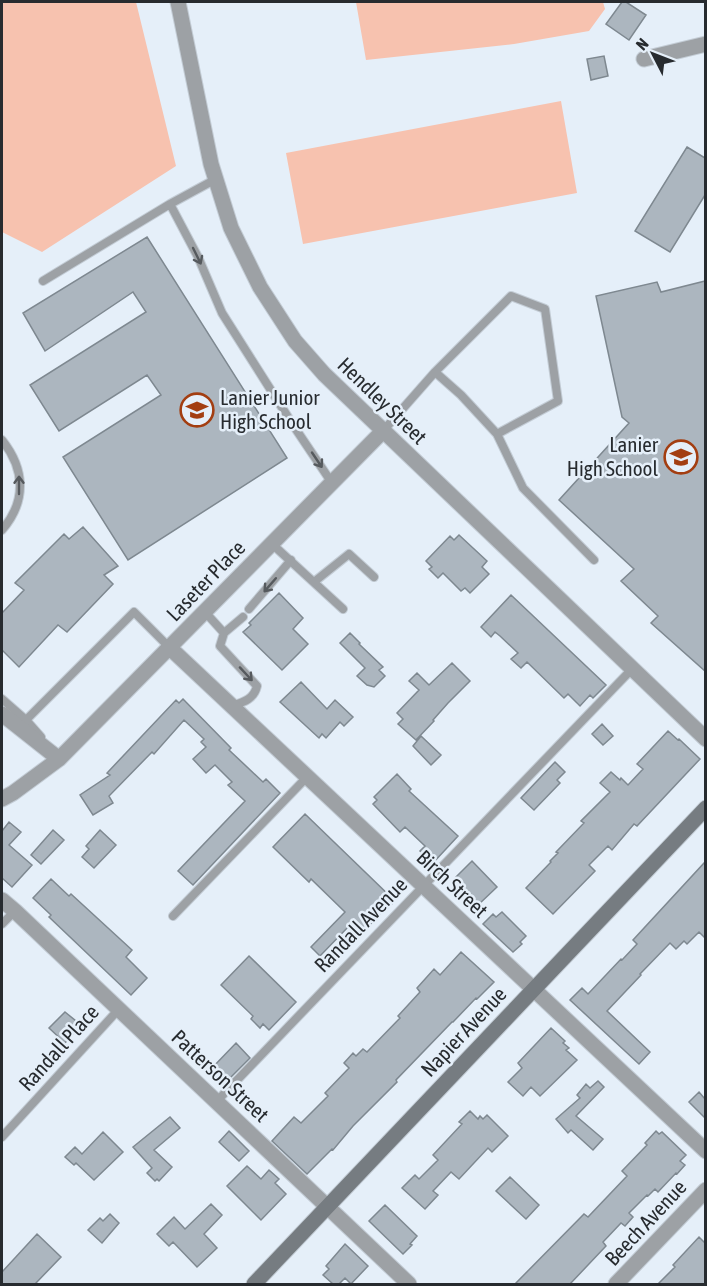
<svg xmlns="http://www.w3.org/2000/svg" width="707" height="1286" viewBox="0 0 707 1286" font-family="'Asap Condensed',sans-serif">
<rect width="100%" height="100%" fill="#e5eff9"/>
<path fill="#f7c2af" d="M2,2h134l40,164 -134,86 -40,-20z
M356,2h247l2,7 -16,22 -75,13 -148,16z
M561,101l16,92 -274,51 -17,-91z"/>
<path fill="#acb6bf" stroke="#7e8890" stroke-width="1.5" d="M622,2h4l20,13 -17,25 -23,-16z
M604,56l4,20 -17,4 -4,-21z
M687,147l18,11v37l-35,57 -35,-21z
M147,237l140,221 -159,102 -65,-103 98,-62 -14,-20 -88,56 -29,-46 116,-73 -13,-20 -88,59 -22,-38z
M705,281v390l-54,-48 7,-7 -37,-35 13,-12 -75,-69 70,-77 -7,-6 -26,-121 61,-14 4,10z
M83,527l35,39 -14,9 9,9 -46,48 -9,-7 -39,42 -17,-17v-37l22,-23 -9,-7 49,-49 5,5z
M459,535l28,26 -5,6 7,7 -19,19 -5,-5 -4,3 -18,-18 -5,5 -9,-9 3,-2 -6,-6 24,-25 4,4z
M279,593l24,25 -10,11 15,15 -26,26 -39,-38 8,-7 -2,-2z
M511,595l95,90 -13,13 -3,-3 -10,11 -12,-12 -4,4 -37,-36 -6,6 -10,-9 7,-6 -18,-17 -5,-4 -4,5 -10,-10z
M350,633l10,10 -1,1 24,23 -4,3 6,6 -11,11 -7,-2 -10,-9 8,-8 -25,-25z
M452,663l18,18 -22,22 -15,17 1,1 -18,19 -18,-16 5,-5 -6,-6 22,-23 -10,-9 8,-8 12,12z
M301,682l26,27 8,-9 18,17 -9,9 -4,-4 -14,16 -4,-4 -3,4 -39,-36z
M183,699l48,49 -2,2 34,32 3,-3 14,14 -87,92 -15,-14 67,-70 -17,-16 4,-3 -17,-17 -9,8 -13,-14 13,-12 -5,-5 3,-3 -20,-19 -30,34 -2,-2 -43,44 4,7 -20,12 -13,-20 30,-20 -3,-2 69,-73 3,3z
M602,724l11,12 -10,9 -11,-11z
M668,731l10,9 1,-1 21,20 -63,67 -3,-2 -22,26 -4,-4 -19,19 6,6 -42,43 -27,-26 25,-26 -1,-1 8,-8 -2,-1 28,-29 -3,-2 29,-29 -10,-9 11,-11 9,8 1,-2 7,7 15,-16 -6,-5z
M421,736l20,19 -10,10 -18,-19z
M555,762l10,10 -8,8 3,3 -26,27 -13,-12z
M397,774l14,15 -2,2 49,45 -25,27 -13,-12 5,-5 -20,-19 -5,5 -27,-28 4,-4 -3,-3z
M305,814l90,87 -12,12 -1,-1 -19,20 -6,-6 -3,3 -4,-4 -30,31 -9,-9 34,-35 -34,-33 -2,3 -36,-35z
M9,822l12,10 -12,13 23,20 -20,22 -10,-9v-47z
M53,830l11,10 -23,24 -10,-9z
M100,830l16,15 -22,23 -12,-11 7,-8 -3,-3z
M472,861l25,26 -20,19 -25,-25z
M705,862v76l-6,-6 -12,12 -3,-3 -8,8 -6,-6 -30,31 1,1 -34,36 43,41 -11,12 -69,-64 12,-12 6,6 33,-35 1,1 15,-16 -4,-4z
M51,879l18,17 2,-2 61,56 -6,7 21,21 -16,17 -82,-78 2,-2 -18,-17z
M502,912l24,24 -6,6 2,2 -9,8 -30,-28 10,-10 3,3z
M461,952l33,30 -17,17 -1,-1 -23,24h-1l-56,58 1,2 -44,44 -20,24 -1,-1 -25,25 -35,-33 22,-24 7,6 27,-27 -3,-3 24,-25 -5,-5 9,-10 3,3 7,-7 4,3 33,-34 -2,-2 22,-24 -3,-4 17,-19 6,6z
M249,956l47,46 -27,28 -6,-6 -3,4 -9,-9 2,-3 -32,-31z
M65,1012l16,13 -16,18 -16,-15z
M551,1028l14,13 -2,2 6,5 -3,2 11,10 -37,36 -9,-9 -8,9 -15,-14 14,-14 -4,-5z
M236,1043l14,15 -24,24 -14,-14z
M598,1081l6,6 -28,29 27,23 -10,11 -22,-20 -3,3 -12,-14 24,-21 -3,-3 9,-11 4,4z
M699,1092l6,7v19l-16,-16z
M470,1111l8,8 2,-3 3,3 4,-4 21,21 -16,16 -4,-4 -29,31 -8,-7 -18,19 5,4 -13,14 -23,-21 13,-13 4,4 19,-19 -5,-5 29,-31 -3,-2z
M170,1117l10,11 -26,22 18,17 -13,14 -2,-2 -2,2 -8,-8 5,-5 -19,-21z
M229,1131l20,20 -10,10 -20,-19z
M656,1131l3,3 3,-2 24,23 -6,6 5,4 -8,9 -1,-1 -18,19 -3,-3 -7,7 -1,-1 -18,18 4,4 -8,9 -4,-3 -18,19 3,4 -36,38h-55l69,-70 4,3 39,-41 -5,-5 25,-26 -2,-2z
M103,1132l20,20 -29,28 -18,-17 -2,2 -9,-8 10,-10 7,7z
M247,1166l14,13 8,-9 10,9 -4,4 11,11 -25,26 -34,-34z
M510,1177l29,28 -13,14 -30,-28z
M211,1204l11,11 -18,19 13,14 -20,19 -24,-25 -4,4 -12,-12 17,-17 11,12z
M385,1205l32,31 -7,8 2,1 -9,9 -34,-33z
M110,1214l9,9 -17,20 -14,-13 12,-12 3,3z
M37,1234l24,23 -26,27h-33v-12z
M699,1237l6,6v41h-47l17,-17 -2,-2z
M345,1244l23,22 -17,18 -6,-6 -6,6h-6l-10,-9 6,-6 -3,-3z"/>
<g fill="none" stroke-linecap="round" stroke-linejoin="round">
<g stroke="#c3ccd5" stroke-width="10">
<path id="lane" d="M170,204l28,53 24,56 71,112 39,58
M43,281l127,-77 46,-25
M435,372l26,23 36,39
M383,431l52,-59 76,-76 34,13 13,92 -61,33 26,54 71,72
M2,440c23,29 25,61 0,90
M272,544l71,65
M314,582l35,-28 25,23
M249,609l42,-49
M205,612l19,21
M2,699l24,21 15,17
M232,706c12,-4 22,-7 25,-20l-37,-40 4,-13 19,-16
M26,720l108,-108 36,36
M173,916l134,-139
M2,924l13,-13
M216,1102l416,-433
M2,1137l117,-128"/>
</g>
<g stroke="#c3ccd5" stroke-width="17">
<path id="street" d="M178,2l33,162 20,64 29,59 35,54 29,33 382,365
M644,59l62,-15
M170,648l536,503
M2,714l57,45
M2,799l11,-6 46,-34 324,-328
M2,900l13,11 394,373
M616,1284l90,-94"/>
</g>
<g stroke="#c3ccd5" stroke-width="17">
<path id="secondary" d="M254,1284l452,-476"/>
</g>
<use href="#lane" stroke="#9da1a5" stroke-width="8"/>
<use href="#street" stroke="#9da1a5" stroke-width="15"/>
<use href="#secondary" stroke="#767c81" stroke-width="15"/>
</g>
<defs><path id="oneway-shaft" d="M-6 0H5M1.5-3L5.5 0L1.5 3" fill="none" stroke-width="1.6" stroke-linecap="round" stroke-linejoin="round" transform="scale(1.5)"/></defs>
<g stroke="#565a5e">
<use href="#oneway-shaft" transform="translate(197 256) rotate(64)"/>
<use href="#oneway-shaft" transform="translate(317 460) rotate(56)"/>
<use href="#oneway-shaft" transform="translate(19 485) rotate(-90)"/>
<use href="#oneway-shaft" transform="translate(270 585) rotate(131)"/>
<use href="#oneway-shaft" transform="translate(246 674) rotate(47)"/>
</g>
<defs>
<g id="school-ring" transform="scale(1.725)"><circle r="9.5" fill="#e5eff9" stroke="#a33e11" stroke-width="1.5"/><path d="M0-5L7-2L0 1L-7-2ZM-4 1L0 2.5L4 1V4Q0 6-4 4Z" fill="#a33e11"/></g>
</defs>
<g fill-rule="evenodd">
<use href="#school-ring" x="197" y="410"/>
<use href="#school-ring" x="681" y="457"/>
</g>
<g text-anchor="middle" stroke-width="5" stroke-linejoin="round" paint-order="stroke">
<g font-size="21" fill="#272b2f" stroke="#e5eff9" text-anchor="start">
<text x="220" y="405">Lanier Junior<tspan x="220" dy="24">High School</tspan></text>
<text x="658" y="452" text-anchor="end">Lanier<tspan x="658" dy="24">High School</tspan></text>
</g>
<g font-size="21" fill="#272b2f" stroke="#e5eff9">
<text transform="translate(382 401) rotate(44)" y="7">Hendley Street</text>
<text transform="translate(206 581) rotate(-46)" y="7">Laseter Place</text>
<text transform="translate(452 884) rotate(43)" y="7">Birch Street</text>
<text transform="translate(361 925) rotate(-46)" y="7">Randall Avenue</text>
<text transform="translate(464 1032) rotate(-47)" y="7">Napier Avenue</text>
<text transform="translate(59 1048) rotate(-48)" y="7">Randall Place</text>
<text transform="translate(220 1076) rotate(43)" y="7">Patterson Street</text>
<text transform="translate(646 1223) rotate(-47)" y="7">Beech Avenue</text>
</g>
</g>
<rect width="707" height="1286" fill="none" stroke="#272b2f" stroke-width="6"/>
<g transform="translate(653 54) rotate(312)" stroke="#e5eff9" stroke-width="4.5" paint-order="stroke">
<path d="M0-4.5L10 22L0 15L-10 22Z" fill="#272b2f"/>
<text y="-9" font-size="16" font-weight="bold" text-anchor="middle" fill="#272b2f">N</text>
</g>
</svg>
